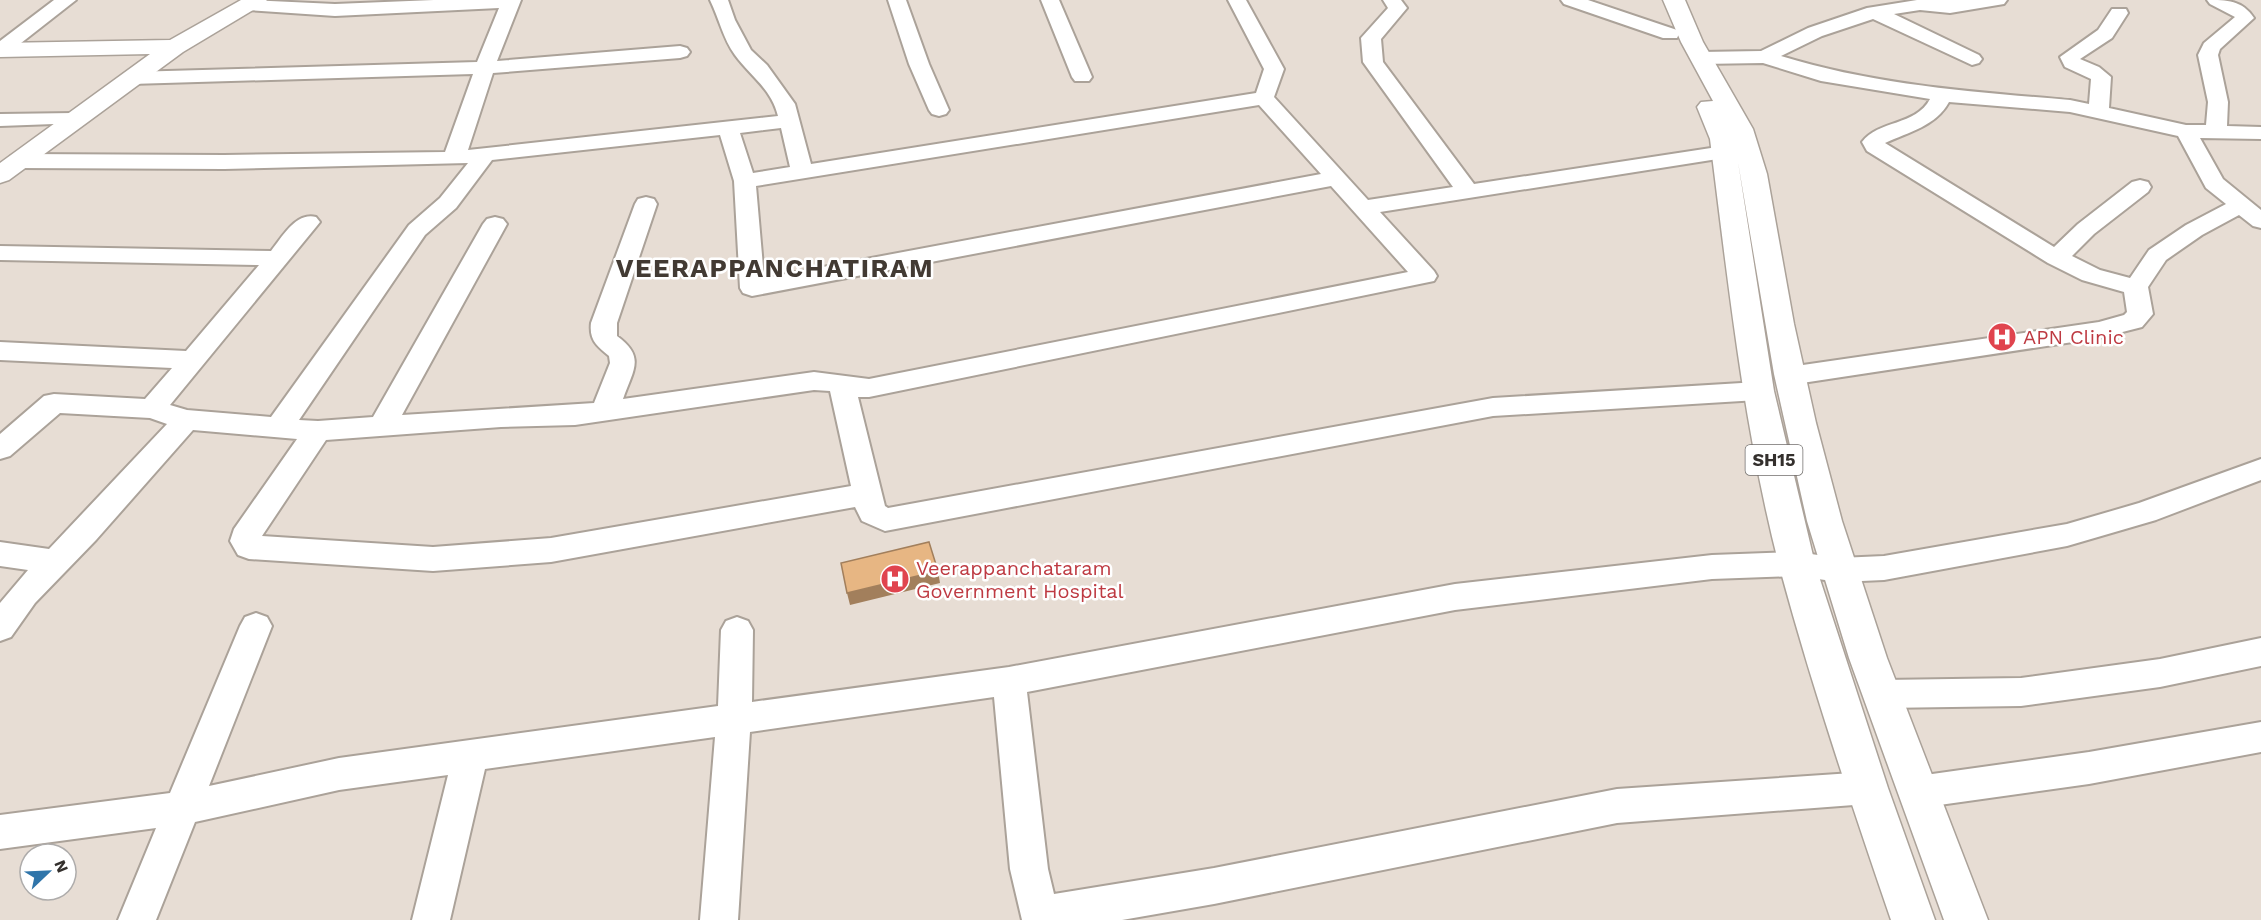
<svg xmlns="http://www.w3.org/2000/svg" width="2261" height="920" viewBox="0 0 2261 920" font-family="'Work Sans',sans-serif">
<rect width="100%" height="100%" fill="#e7ddd4"/>
<g fill="none" stroke-linecap="round" stroke-linejoin="round">
<g stroke="#aba299" stroke-width="4">
<path id="minor" d="M54,0h22l-69,54 -7,2v-15z
M246,0l89,4 99,-4h87l-24,61 183,-15 7,2 3,4 -3,4 -7,2 -187,15 -25,77 310,-34c-7,-28 -27,-39 -43,-61 -12,-16 -16,-37 -25,-55h18l7,20 16,30 16,15 28,39 16,60 445,-71 8,-24 -36,-69h18l38,69 -10,28 94,103 85,-13 -90,-125 -2,-24 27,-30 -5,-8h18l6,8 -26,31 2,23 91,122 250,-38 8,1 3,5 -3,5 -8,1 -344,54 54,59 3,5 -3,5 -565,116h-11l27,109 3,2 605,-110 265,-16 10,3 3,6 -3,6 -10,3 -265,16 -608,115 -23,-10 -7,-14 -304,55 -118,9 -184,-12 -11,-4 -8,-14 4,-12 63,-90 -104,-9 -97,110 -61,63 -24,34 -11,4v-38l28,-33 -28,-4v-24l49,7 118,-125 -17,-6 -90,-5 -50,43 -10,3v-25l44,-38 10,-2 91,5 27,-31 -172,-8v-18l186,9 73,-86 -259,-5v-14l271,5c12,-15 25,-39 45,-34l4,5 -4,5 -146,178 17,5 84,7 138,-192 31,-27 28,-35 -244,6 -205,-1 -8,-2 -3,-5 3,-5 8,-2 205,1 221,-3 28,-78 -342,10 -7,-2 -3,-4 3,-4 7,-2 346,-10 22,-54 -164,8 -87,-6 -6,-1 -3,-4zM1259,105l62,69 -557,104 -8,-92zM781,128l9,39 -37,6 -13,-40zM720,135l14,46 6,107 3,5 9,3 579,-110 77,86 -539,107 -55,-7 -191,27c10,-29 23,-42 -6,-63v-13l40,-119 -3,-5 -8,-2 -8,2 -3,5 -44,119c-2,17 6,23 18,33l1,7 -16,40 -192,12 105,-191 -4,-5 -8,-2 -8,2 -4,5 -110,193 -55,4 -19,-1 126,-185 31,-27 36,-48zM814,390l16,1 21,95 -300,52 -118,9 -171,-11 64,-96 175,-13 74,-2z
M888,0h18l23,64 20,46 -3,4 -7,2 -7,-2 -3,-4 -20,-46z
M1041,0h18l33,77 -3,4h-14l-3,-4z
M1561,0h27l89,30 2,4 -2,4h-14l-99,-34z
M1917,0h90l-3,4 -54,9 -30,-3 -26,4 85,41 3,4 -3,4 -7,2 -99,-46 -51,17 -41,20c94,29 192,36 289,44l19,4 2,-25 -26,-12 -5,-10 38,-27 14,-21h14l2,4 -16,25 -32,21 19,8 12,10 -2,31 77,17h20l2,-23 -10,-47 6,-12 31,-26 -25,-13 -3,-4c20,0 35,0 47,18l-34,31 -2,6 10,47 -1,24 34,1v12l-61,-1 23,41 38,31v18l-8,-2 -14,-11 -37,20 -36,25 -18,27 5,27 -11,13 -43,11 -310,47 -9,-3 -4,-6 4,-6 9,-3 310,-45 25,-7 3,-3 -3,-20 -42,-12 -34,-17 -181,-112 -5,-9c16,-22 54,-16 68,-43l-109,-18 -58,-18 -62,1 -7,-2 -3,-4 3,-4 7,-2 60,-1 47,-23 59,-20zM1949,102l121,10 108,24 28,52 20,16 -40,21 -37,25 -19,28 -30,-8 -28,-14 22,-22 54,-42 3,-5 -3,-5 -8,-2 -8,2 -54,42 -24,23 -169,-104c24,-11 51,-17 64,-41z
M74,113l7,2 3,4 -3,4 -81,3v-12z
M2261,459v21l-105,40 -89,26 -183,34 -45,2 -42,-6 -85,3 -257,31 -428,82 21,177 6,25 160,-26 403,-79 250,-17 13,5 5,11 -5,11 -13,5 -250,19 -403,81 -92,16h-100l-12,-51 -16,-172 -244,35 -12,188h-38l15,-183 -230,32 -35,151h-38l36,-145 -109,15 -144,32 -39,98h-38l38,-92 -156,21v-34l170,-22 70,-167 5,-9 11,-4 11,4 5,9 -63,160 130,-28 379,-52 3,-76 5,-9 11,-4 11,4 5,9 -1,72 257,-35 446,-83 257,-29 85,-3 42,6 45,-2 183,-32 72,-21z
M2261,638v28l-101,21 -139,19 -138,2 -12,-4 -5,-10 5,-10 12,-4 138,-2 139,-19z
M2261,722v30l-172,32 -171,24 -13,-4 -5,-12 5,-12 13,-4 171,-24z"/>
</g>
<g stroke="#aba299" stroke-width="3">
<path id="tertiary" d="M241,0h26l-4,4 -80,48 -174,128 -9,3v-20l150,-109 -150,3v-14l170,-3z"/>
</g>
<g stroke="#aba299" stroke-width="3">
<path id="primary" d="M1663,0h22l18,42 50,87 14,45 27,150 22,99 26,98 45,137 101,262h-44l-95,-262 -42,-137 -33,-147 -36,-212 36,229 41,173 73,224 47,132h-44c-40,-117 -80,-236 -112,-355 -36,-140 -51,-284 -69,-426l-13,-32 4,-5 12,-1 -32,-59z"/>
</g>
<use href="#minor" fill="#fff" fill-rule="evenodd"/>
<use href="#tertiary" fill="#fff" fill-rule="evenodd"/>
<use href="#primary" fill="#fff" fill-rule="evenodd"/>
</g>
<path fill="#a27f5c" d="M938,571l2,12 -90,22 -3,-12z"/>
<path fill="#e7b683" stroke="#a27f5c" stroke-width="1.5" d="M929,542l9,29 -91,22 -6,-30z"/>
<defs>
<g id="hospital-disc" transform="scale(1.5)"><circle r="9.5" fill="#e0444e" stroke="#fff"/><path d="M-5-5h3v3.5h4V-5h3V5h-3V1.5h-4V5h-3Z" fill="#fff"/></g>
</defs>
<g fill-rule="evenodd">
<use href="#hospital-disc" x="2002" y="337"/>
<use href="#hospital-disc" x="895" y="579"/>
</g>
<g text-anchor="middle" stroke-width="5" stroke-linejoin="round" paint-order="stroke">
<rect fill="#fff" stroke="#716e6c" stroke-width="1.5" x="1745.5" y="445" width="57" height="30" rx="4.5"/>
<g font-size="18" font-weight="bold" fill="#34302d">
<text x="1774" y="466">SH15</text>
</g>
<g font-size="20" fill="#be3a42" stroke="#fff" text-anchor="start">
<text x="2023" y="344">APN Clinic</text>
<text x="916" y="575">Veerappanchataram<tspan x="916" dy="23">Government Hospital</tspan></text>
</g>
<g font-size="26" font-weight="bold" letter-spacing="1.5" fill="#423a33" stroke="#fff">
<text x="775" y="277">VEERAPPANCHATIRAM</text>
</g>
</g>
<g transform="translate(48 872) rotate(67)"><circle r="28" fill="#ffffff" stroke="#aeacab" stroke-width="1.5"/>
<path d="M0-4.5L10 22L0 15L-10 22Z" fill="#2f75aa"/>
<text y="-9" font-size="16" font-weight="bold" text-anchor="middle" fill="#34302d">N</text>
</g>
</svg>
